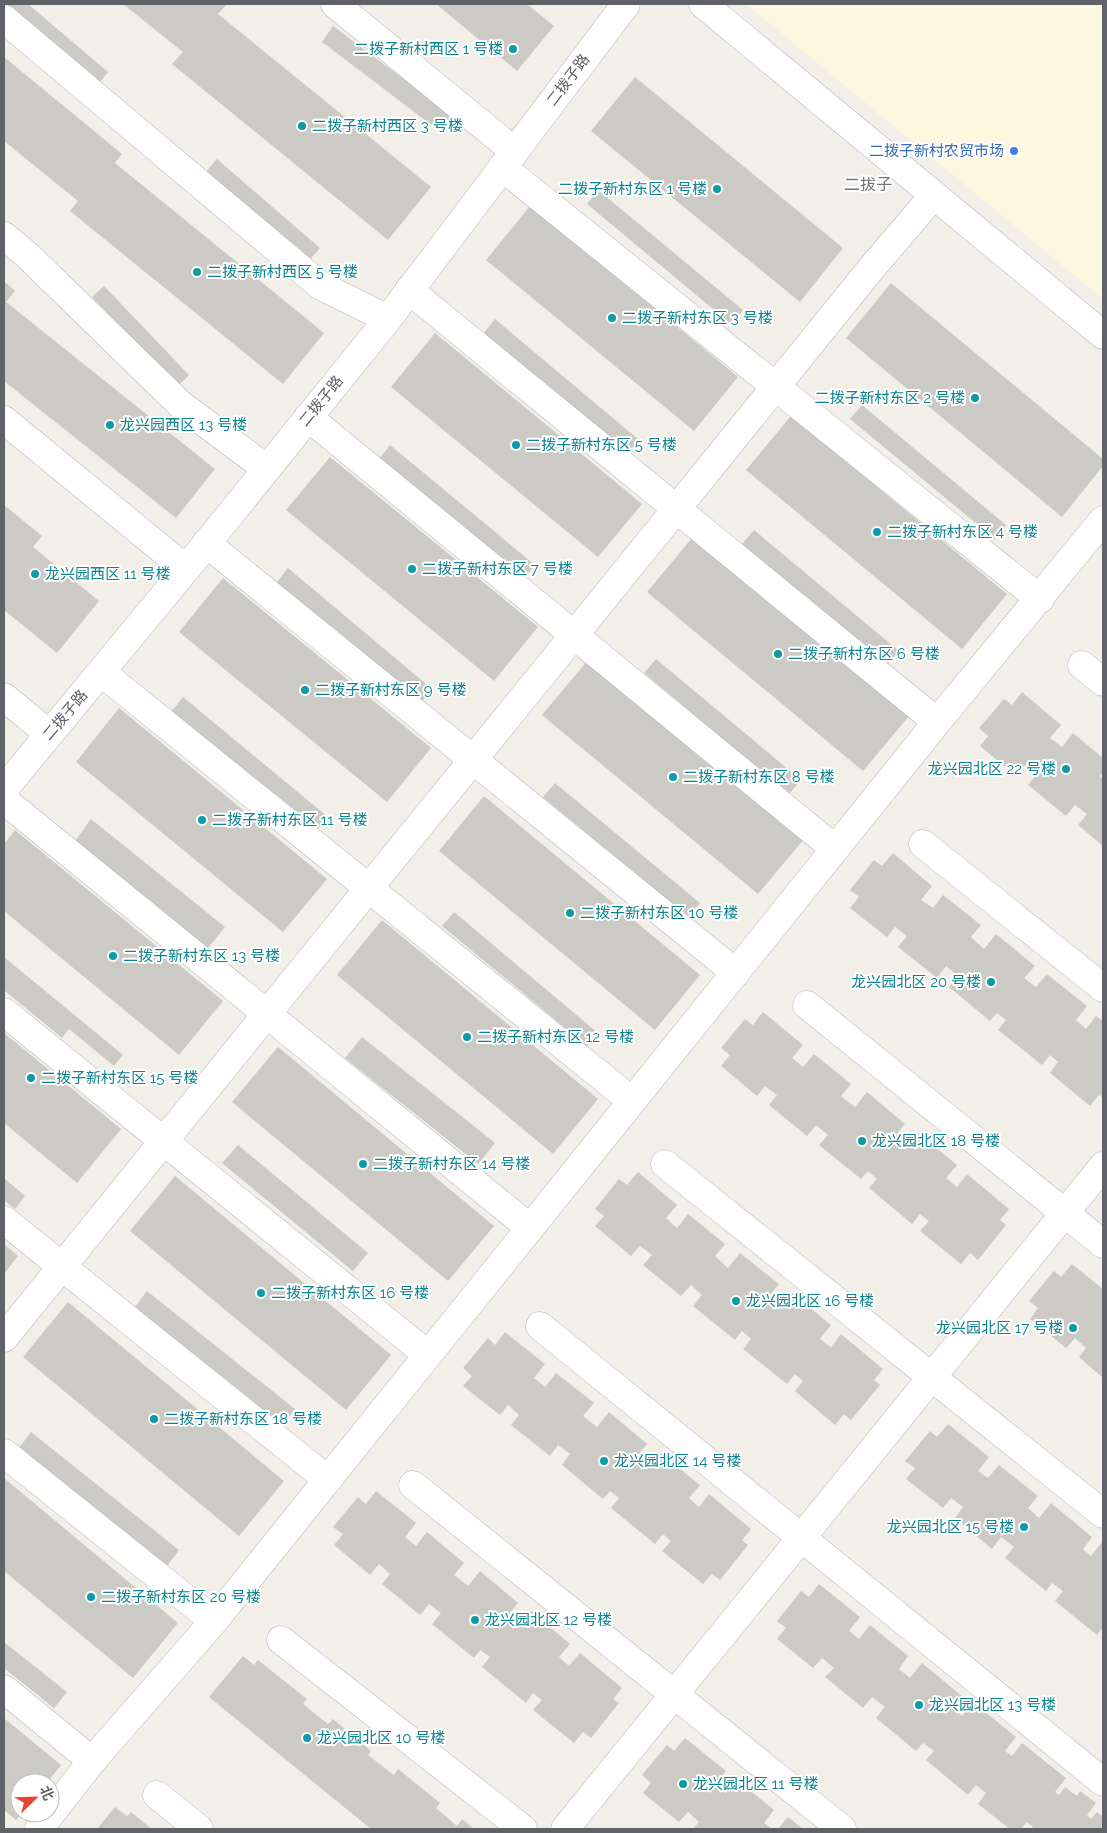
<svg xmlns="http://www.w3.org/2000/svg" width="1107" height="1833" viewBox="0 0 1107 1833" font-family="Raleway,'Noto Sans SC',sans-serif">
<rect width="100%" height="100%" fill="#f1efe8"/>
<path fill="#fef7e0" d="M746,4h357v295z"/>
<path fill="#cccac5" d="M4,4h24l80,68 -11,14 -93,-80z
M123,4h104l-9,10 213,173 -43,53 -216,-176 11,-12z
M436,4h91l27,22 -37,45z
M333,26l121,91 -12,16 -120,-91z
M4,57l118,97 -7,9 209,170 -41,51 -213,-173 8,-10 -74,-60z
M635,77l208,171 -43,54 -209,-171z
M217,159l103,89 -13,15 -103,-89z
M598,190l145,120 -12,14 -144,-120z
M530,206l208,171 -44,54 -208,-171z
M4,281l11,10 -9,11 209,167 -39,49 -172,-137z
M891,283l212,176v7l-41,51 -216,-179z
M104,286l85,89 -12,12 -85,-90z
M495,319l144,121 -11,14 -145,-120z
M435,333l207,171 -44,53 -207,-170z
M862,405l144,120 -11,14 -145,-120z
M791,416l216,178 -45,55 -216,-179z
M390,445l145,120 -12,14 -144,-120z
M330,457l208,170 -44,54 -208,-171z
M4,505l38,31 -9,11 66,54 -42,52 -53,-43z
M754,530l145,121 -12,14 -145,-121z
M693,537l216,179 -46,55 -216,-179z
M288,568l144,121 -11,14 -145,-120z
M223,578l208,170 -44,54 -208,-170z
M656,659l145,121 -12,14 -145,-121z
M588,660l216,179 -46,55 -216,-179z
M1022,692l39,33 -11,13 12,9 11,-14 30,25v14l-3,4 3,3v67l-25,-21 9,-11 -12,-9 -9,11 -38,-31 8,-10 -12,-10 -8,11 -36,-30 8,-10 -9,-8 25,-29 8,6z
M183,697l145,120 -12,14 -144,-120z
M119,708l208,171 -44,53 -207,-170z
M555,783l145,120 -12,14 -145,-120z
M484,796l216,179 -45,55 -216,-179z
M91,819l134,108 -17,21 -133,-107z
M15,830l208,171 -44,54 -175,-144v-67z
M893,853l39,33 -11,14 12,8 10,-13 38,30 -10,12 13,12 12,-15 39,32 -11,12 12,9 11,-13 40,32 -11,14 10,9 10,-13 7,5v77l-4,-3 -9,11 -40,-33 8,-11 -8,-7 -8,10 -44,-35 8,-10 -9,-7 -7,8 -41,-34 9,-11 -12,-10 -9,12 -39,-31 9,-11 -12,-9 -8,10 -37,-29 9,-11 -9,-7 24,-30 8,6z
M454,912l144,121 -11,13 -145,-120z
M382,920l216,179 -45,55 -216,-179z
M4,957l119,98 -9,11 -45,-37 -7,9 -58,-48z
M763,1012l40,33 -11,13 11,9 11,-13 37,30 -10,12 14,11 12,-15 38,32 -10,12 12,10 11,-13 39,32 -11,13 11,9 10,-13 42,35 -9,11 6,5 -28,35 -8,-7 -9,11 -41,-33 9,-10 -9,-7 -8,10 -43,-36 8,-9 -9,-8 -7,8 -42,-34 9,-10 -12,-10 -9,11 -38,-31 8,-10 -12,-9 -8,10 -36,-30 9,-11 -9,-7 24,-29 8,6z
M4,1033l117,96 -44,54 -73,-60z
M362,1037l133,106 -17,21 -133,-106z
M278,1047l216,179 -46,55 -216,-179z
M238,1145l130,108 -15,18 -131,-108z
M638,1172l39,33 -11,13 11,10 11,-14 37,30 -10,12 13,12 12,-15 39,31 -10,12 12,10 11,-13 39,32 -11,14 11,8 10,-13 42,35 -9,11 6,5 -29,35 -7,-6 -9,11 -40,-34 8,-10 -8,-7 -8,10 -44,-35 8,-10 -9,-8 -7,9 -42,-34 9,-11 -11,-10 -10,11 -38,-31 9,-10 -12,-9 -9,10 -36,-30 9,-10 -9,-7 24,-30 8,6z
M175,1176l216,179 -45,55 -216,-179z
M4,1178l21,18 -10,13 -11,-9z
M4,1244l14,12 -14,18z
M1072,1264l31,25v89l-24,-21 7,-9 -11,-10 -9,10 -36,-29 8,-11 -9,-7 25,-30 7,6z
M147,1291l148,118 -12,16 -148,-118z
M68,1302l216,179 -45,55 -216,-179z
M505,1332l40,32 -11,14 11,9 11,-14 38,30 -11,13 14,11 12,-15 38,32 -10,12 12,10 11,-13 40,32 -11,13 10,9 10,-13 42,35 -9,11 6,5 -28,35 -8,-6 -9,10 -41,-33 9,-10 -8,-7 -8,10 -44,-36 8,-10 -9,-7 -7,8 -41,-34 8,-11 -12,-9 -8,11 -39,-31 8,-10 -11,-10 -8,10 -37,-29 9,-10 -9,-8 25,-30 7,7z
M948,1424l41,33 -11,14 10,7 11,-13 39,31 -10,12 11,10 12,-15 41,34 -9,12 8,7 12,-15v86l-6,8 -42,-34 8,-10 -11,-8 -6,8 -41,-33 9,-11 -13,-10 -9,12 -37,-31 8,-11 -12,-9 -8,10 -37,-29 9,-11 -10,-7 25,-30 7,6z
M31,1432l148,118 -12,16 -148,-118z
M4,1478l174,145 -45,55 -129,-107z
M376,1491l40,32 -11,14 11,9 11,-14 37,31 -10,12 14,11 12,-15 38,32 -10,12 12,10 11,-14 39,33 -11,13 10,9 11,-13 42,35 -9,11 6,4 -28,35 -8,-6 -9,11 -41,-33 9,-10 -9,-7 -7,10 -44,-36 8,-10 -10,-7 -6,8 -42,-34 9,-11 -12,-9 -9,11 -38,-31 8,-10 -11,-10 -9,11 -36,-30 9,-11 -10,-7 25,-30 8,7z
M819,1584l41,33 -11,14 10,8 11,-14 38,31 -9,13 11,9 12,-15 41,34 -10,12 9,7 11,-14 43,35 -11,14 7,5 10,-13 44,35 -11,14 4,3 6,-8 12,9 3,-5 16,12 -9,12 4,4 6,-7 6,5v12h-72l2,-2 -6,-5 -6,7h-11l-32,-25 8,-11 -10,-8 -8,10 -42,-35 8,-9 -11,-8 -7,8 -40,-33 9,-11 -13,-10 -9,11 -38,-31 9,-9 -12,-10 -9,10 -36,-29 9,-11 -9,-7 24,-30 8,6z
M4,1642l63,50 -13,16 -50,-40z
M243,1656l11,9 4,-5 49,39 -4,5 25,20 5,-5 38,32 -3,4 26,20 4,-6 42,34 -4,5 21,18 5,-7 12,10h-103l-162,-132z
M4,1718l57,47 -14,18h-27v30h2l-6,7 -12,-10z
M685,1738l41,33 -11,14 10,8 11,-14 38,31 -10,13 8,6h-79l6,-7 -11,-10 -9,10 -36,-29 8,-10 -9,-8 25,-30 7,6z
M115,1807l12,9 4,-4 21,17h-55z
M788,1817l15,12h-25z"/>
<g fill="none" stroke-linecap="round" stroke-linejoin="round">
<g stroke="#b5b8bc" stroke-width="29">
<path id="minor" d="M335,4l179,147
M703,4l400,331
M4,19l317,267 67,33
M502,167l538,432
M4,236l23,19 154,150 86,64
M409,290l528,432
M308,417l527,432
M4,420l182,149
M206,543l530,430
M1082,665l21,17
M101,672l531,429
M4,697l45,37
M4,789l182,-220 202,-250 238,-315
M4,800l526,428
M923,844l180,144
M807,1005l296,239
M4,1012l424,343
M665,1164l438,350
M4,1220l324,260
M540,1326l563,456
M4,1338l871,-1074 59,-69
M4,1453l210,168
M413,1485l429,344
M281,1640l242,189
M4,1689l88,72
M157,1795l42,34
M39,1829l53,-68 122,-140 723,-899 166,-202
M565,1829l538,-663"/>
</g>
<use href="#minor" stroke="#fff" stroke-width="28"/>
</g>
<g fill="#0f9aa8" stroke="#fff" stroke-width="2">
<circle cx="513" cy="49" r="5"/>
<circle cx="302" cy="126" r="5"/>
<circle cx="717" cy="189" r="5"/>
<circle cx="197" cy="272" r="5"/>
<circle cx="612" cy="318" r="5"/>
<circle cx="975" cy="398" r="5"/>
<circle cx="110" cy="425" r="5"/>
<circle cx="516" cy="445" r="5"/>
<circle cx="877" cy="532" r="5"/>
<circle cx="412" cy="569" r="5"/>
<circle cx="35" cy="574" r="5"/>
<circle cx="778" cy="654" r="5"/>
<circle cx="305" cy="690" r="5"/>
<circle cx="1066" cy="769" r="5"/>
<circle cx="673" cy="777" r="5"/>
<circle cx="202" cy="820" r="5"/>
<circle cx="570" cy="913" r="5"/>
<circle cx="113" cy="956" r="5"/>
<circle cx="991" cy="982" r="5"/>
<circle cx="467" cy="1037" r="5"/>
<circle cx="31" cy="1078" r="5"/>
<circle cx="862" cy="1141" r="5"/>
<circle cx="363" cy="1164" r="5"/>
<circle cx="261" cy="1293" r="5"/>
<circle cx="736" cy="1301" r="5"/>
<circle cx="1073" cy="1328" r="5"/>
<circle cx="154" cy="1419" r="5"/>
<circle cx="604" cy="1461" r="5"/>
<circle cx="1024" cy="1527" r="5"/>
<circle cx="91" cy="1597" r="5"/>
<circle cx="475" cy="1620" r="5"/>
<circle cx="919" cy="1705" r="5"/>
<circle cx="307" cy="1738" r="5"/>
<circle cx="683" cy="1784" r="5"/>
</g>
<circle fill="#3f7fe0" stroke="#fff" stroke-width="2" cx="1014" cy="151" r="5"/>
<g text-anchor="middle" stroke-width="4" stroke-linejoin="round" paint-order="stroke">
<g font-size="15" fill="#0d838f" stroke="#fff" text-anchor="start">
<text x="503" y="54" text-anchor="end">二拨子新村西区 1 号楼</text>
<text x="312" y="131">二拨子新村西区 3 号楼</text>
<text x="707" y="194" text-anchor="end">二拨子新村东区 1 号楼</text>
<text x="207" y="277">二拨子新村西区 5 号楼</text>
<text x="622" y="323">二拨子新村东区 3 号楼</text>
<text x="965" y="403" text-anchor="end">二拨子新村东区 2 号楼</text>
<text x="120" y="430">龙兴园西区 13 号楼</text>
<text x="526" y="450">二拨子新村东区 5 号楼</text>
<text x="887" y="537">二拨子新村东区 4 号楼</text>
<text x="422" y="574">二拨子新村东区 7 号楼</text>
<text x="45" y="579">龙兴园西区 11 号楼</text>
<text x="788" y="659">二拨子新村东区 6 号楼</text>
<text x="315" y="695">二拨子新村东区 9 号楼</text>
<text x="1056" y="774" text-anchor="end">龙兴园北区 22 号楼</text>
<text x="683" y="782">二拨子新村东区 8 号楼</text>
<text x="212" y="825">二拨子新村东区 11 号楼</text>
<text x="580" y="918">二拨子新村东区 10 号楼</text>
<text x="123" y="961">二拨子新村东区 13 号楼</text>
<text x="981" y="987" text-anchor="end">龙兴园北区 20 号楼</text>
<text x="477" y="1042">二拨子新村东区 12 号楼</text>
<text x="41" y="1083">二拨子新村东区 15 号楼</text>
<text x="872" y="1146">龙兴园北区 18 号楼</text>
<text x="373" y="1169">二拨子新村东区 14 号楼</text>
<text x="271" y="1298">二拨子新村东区 16 号楼</text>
<text x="746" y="1306">龙兴园北区 16 号楼</text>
<text x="1063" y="1333" text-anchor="end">龙兴园北区 17 号楼</text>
<text x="164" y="1424">二拨子新村东区 18 号楼</text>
<text x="614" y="1466">龙兴园北区 14 号楼</text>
<text x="1014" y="1532" text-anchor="end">龙兴园北区 15 号楼</text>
<text x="101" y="1602">二拨子新村东区 20 号楼</text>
<text x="485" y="1625">龙兴园北区 12 号楼</text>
<text x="929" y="1710">龙兴园北区 13 号楼</text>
<text x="317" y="1743">龙兴园北区 10 号楼</text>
<text x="693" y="1789">龙兴园北区 11 号楼</text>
</g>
<g font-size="15" fill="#5f6368" stroke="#fff">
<text transform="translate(568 80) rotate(-53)" y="5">二拨子路</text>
<text transform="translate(321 401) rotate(-51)" y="5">二拨子路</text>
<text transform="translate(65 715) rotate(-50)" y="5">二拨子路</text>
</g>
<g font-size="15" fill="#366cbe" stroke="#fff" text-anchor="end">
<text x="1004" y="156">二拨子新村农贸市场</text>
</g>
<g font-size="16" fill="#70757a" stroke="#fff">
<text x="868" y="190">二拔子</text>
</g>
</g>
<rect width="1107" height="1833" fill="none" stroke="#5f6368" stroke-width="10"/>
<g transform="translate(35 1798) rotate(67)"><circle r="24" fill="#ffffff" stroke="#bfc1c3"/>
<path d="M0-4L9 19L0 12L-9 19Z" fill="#ea4335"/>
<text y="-8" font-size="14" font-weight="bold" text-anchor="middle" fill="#5f6368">北</text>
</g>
</svg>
